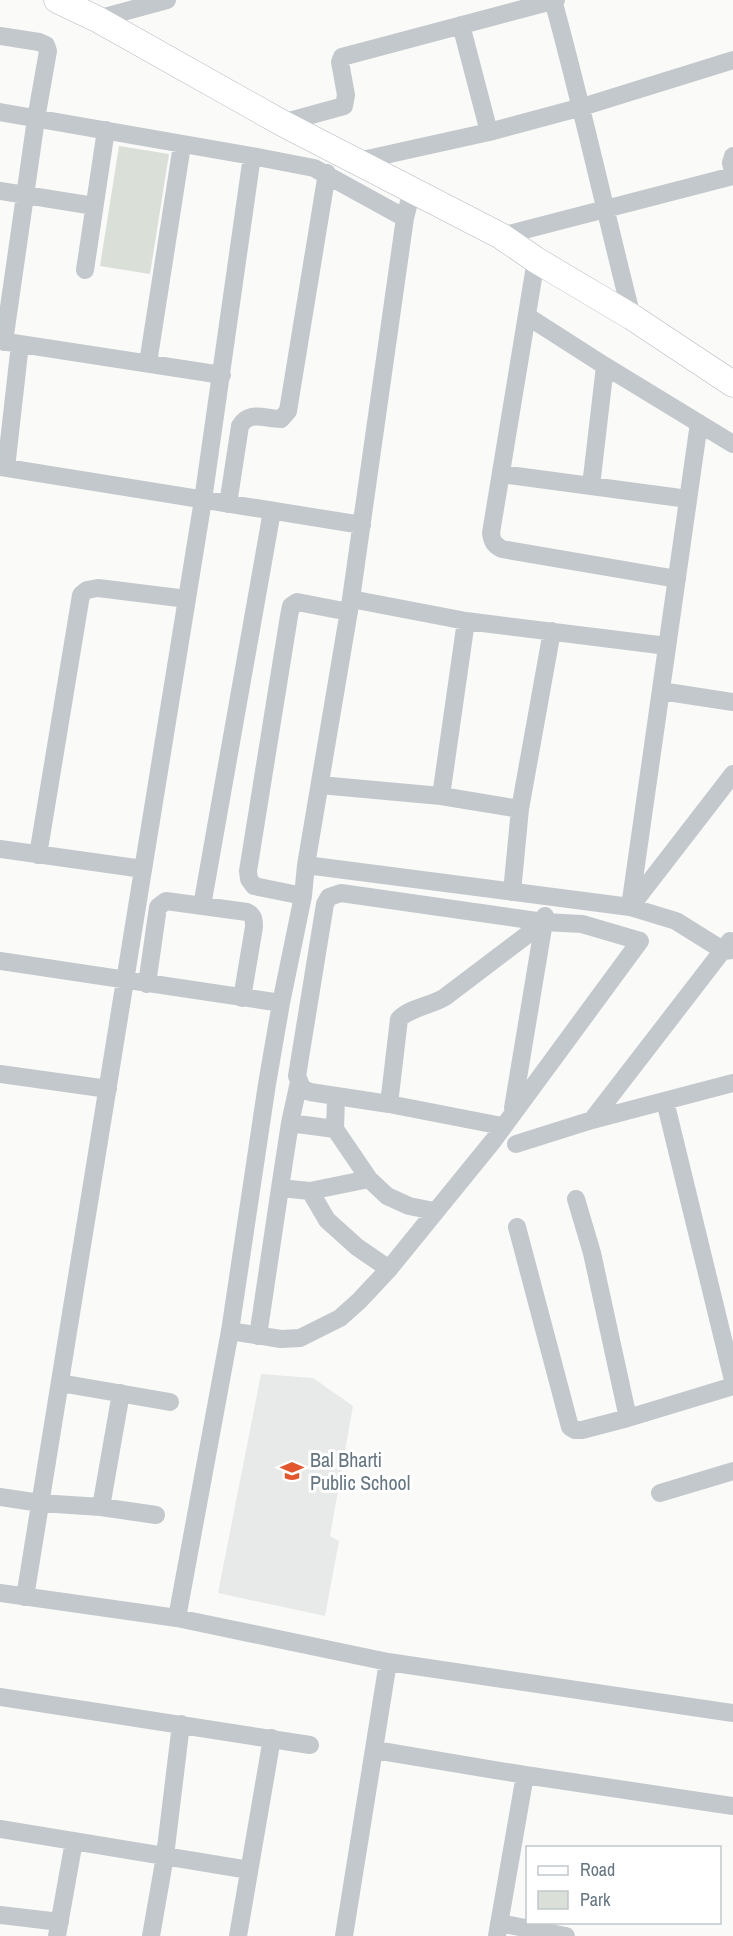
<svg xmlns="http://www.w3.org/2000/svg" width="733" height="1936" viewBox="0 0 733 1936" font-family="'Archivo Narrow',sans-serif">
<rect width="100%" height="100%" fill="#fafaf8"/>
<path fill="#e8e9e9" d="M261,1374l52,4 40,28 -23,130 9,5 -14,75 -107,-23z"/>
<path fill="#dadfd7" d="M119,146l50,8 -19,120 -50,-8z"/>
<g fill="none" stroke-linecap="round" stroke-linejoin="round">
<g stroke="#b3babf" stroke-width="27">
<path id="secondary" d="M57,0l40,19 185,104 219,113 35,24 96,57 101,67"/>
</g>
<path stroke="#c3c8cc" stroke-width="18" d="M553,0c29,105 52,211 79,317
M97,19l70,-19
M461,25l28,107
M0,36l39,6 7,3 2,6 -12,68 -32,223
M0,112l252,44 -49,344 -178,1097
M282,123l62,-17 2,-11 -6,-33 2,-5 214,-57
M252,156l62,12 91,50
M733,156l-2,7 2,8
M358,161l131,-29 93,-25 151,-47
M0,191l94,15
M501,236l232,-60
M536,260l-45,273c1,8 3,12 11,16l175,30
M85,270l21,-140
M527,316l78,50 128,78
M0,341l222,34
M148,363l34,-218
M0,467l362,58
M6,468l14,-124
M502,474l186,25
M591,486l14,-120
M228,504l12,-78c9,-16 25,-7 41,-7l7,-8 39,-238
M351,599l115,22 201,25
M661,691l72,11
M320,785l121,11 25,-175
M441,796l79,13
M0,849l143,20
M38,855l43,-260 6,-5 11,-2 89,11
M306,865l324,42 46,14 48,30 9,-1
M512,892l8,-83 32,-178
M303,896l-49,-10 -5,-7 -1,-8 41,-255 2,-10 6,-4 52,10
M202,906l70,-395
M631,906l102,-132
M630,907l69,-484
M0,961l281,42
M147,984l11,-77 8,-6 81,11c7,4 7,8 7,15l-12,71
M0,1074l108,15
M336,1097l-1,32 34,50 18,17 22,10 25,5
M665,1101l68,279
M389,1104l10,-85c12,-12 32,-13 46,-22l99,-75
M513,1108l32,-192
M592,1120l138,-179
M290,1123l9,-41
M516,1144l76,-24 141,-37
M280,1188l10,-65 45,6
M310,1191l17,29 30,27 32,22
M576,1199l16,54 36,165
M517,1227l53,200 5,3h7l46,-12 105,-32
M230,1331l51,8 19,-1 40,-20 19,-17 30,-32 104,-128 147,-200 -58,-17 -38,-2 -203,-29 -12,4 -4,7 -28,172 5,12 8,4 79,12 113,22
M258,1336l22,-148 30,3 59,-12
M60,1383l110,19
M660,1493l73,-22
M0,1497l40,6 61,4 55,8
M101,1507l20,-114
M0,1593l177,25 211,44 345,51
M177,1618l53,-287 37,-247 14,-81 22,-107 3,-31 45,-266 54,-381 7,-28
M0,1697l310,48
M375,1750l150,25 208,31
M0,1829l249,41
M0,1915l60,7
M499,1923l67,13
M57,1936l17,-95
M151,1936l14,-80 16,-132
M238,1936l34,-198
M344,1936l44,-274
M497,1936l28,-161"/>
<use href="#secondary" stroke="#fff" stroke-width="26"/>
</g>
<defs>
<g id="school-bare" transform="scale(1.8)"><path d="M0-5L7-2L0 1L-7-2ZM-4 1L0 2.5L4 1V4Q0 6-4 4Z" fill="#e4572e" stroke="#fff" stroke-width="2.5" paint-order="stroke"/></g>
</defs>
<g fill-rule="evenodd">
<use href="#school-bare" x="292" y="1471"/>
</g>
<g text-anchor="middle" stroke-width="6" stroke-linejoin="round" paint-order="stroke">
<g font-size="20" fill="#657683" stroke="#fff" text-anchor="start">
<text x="310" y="1467">Bal Bharti<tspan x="310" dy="23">Public School</tspan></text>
</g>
</g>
<rect x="526" y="1846" width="195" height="78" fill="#ffffff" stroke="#c1c8cd" stroke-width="1.5"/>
<rect x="538" y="1866" width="30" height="9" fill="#ffffff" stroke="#c1c8cd" stroke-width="1.5"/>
<text x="580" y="1876" font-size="18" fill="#657683">Road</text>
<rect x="538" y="1891" width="30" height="18" fill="#dadfd7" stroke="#c1c8cd" stroke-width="1.5"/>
<text x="580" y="1906" font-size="18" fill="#657683">Park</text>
</svg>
